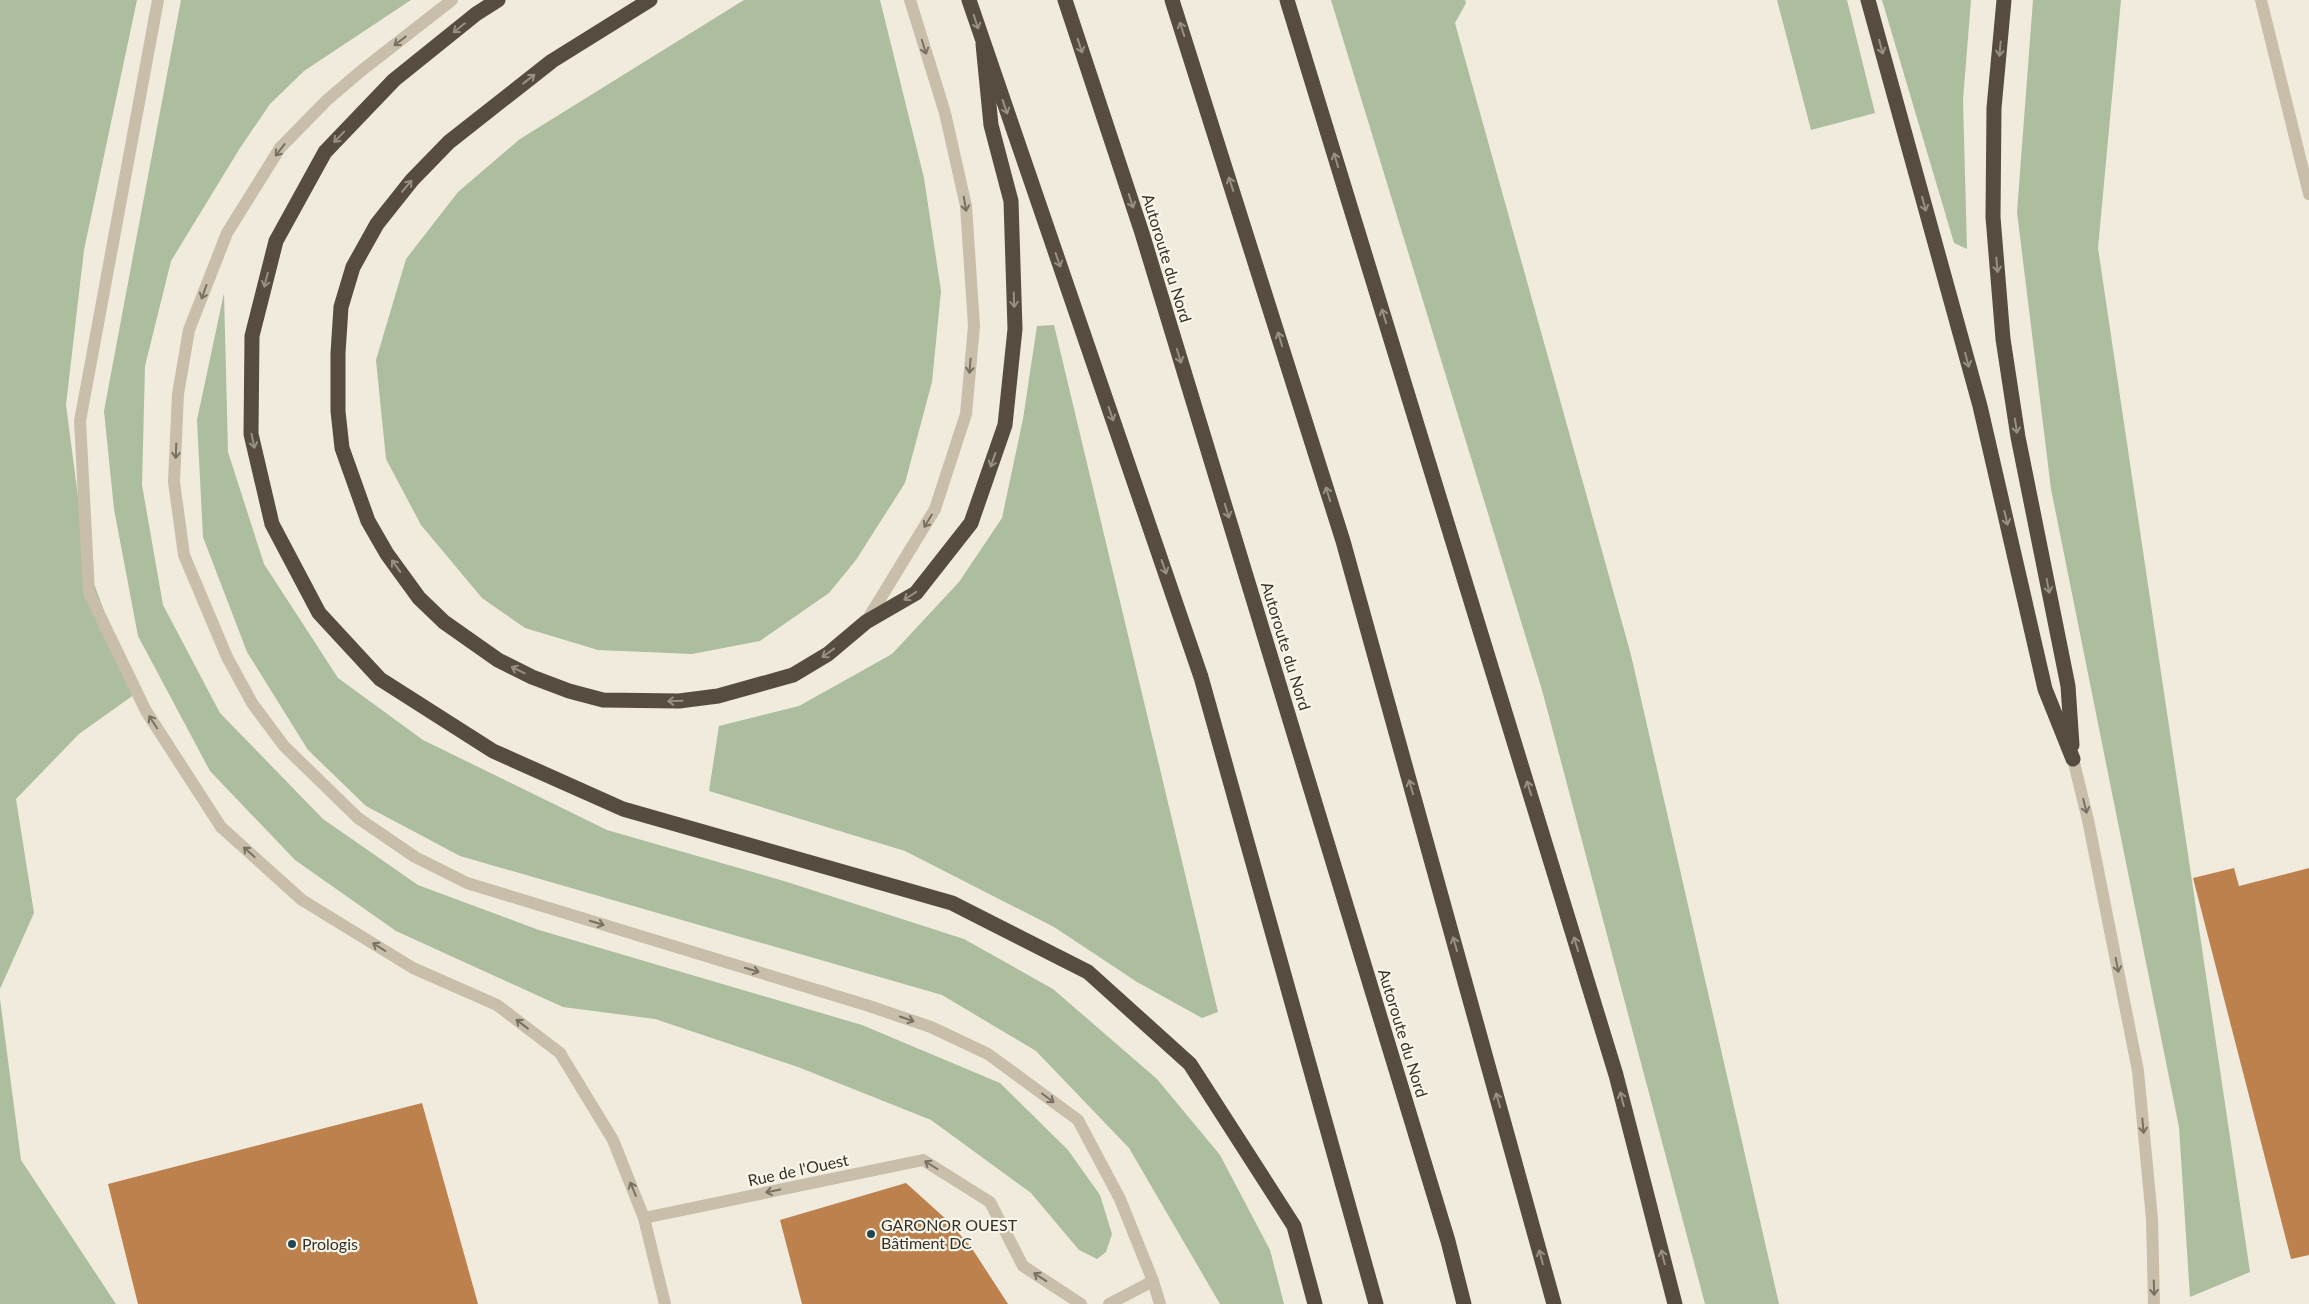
<svg xmlns="http://www.w3.org/2000/svg" width="2309" height="1304" viewBox="0 0 2309 1304" font-family="Lato,sans-serif">
<rect width="100%" height="100%" fill="#f0ebdd"/>
<path fill="#acbe9e" d="M0,0h137l-53,250 -18,155 21,160 48,129 -56,40 -63,65 18,114 -34,76z
M181,0h230l-107,71 -34,33 -30,44 -69,113 -26,105 -3,119 21,120 57,108 103,106 95,66 121,45 323,95 138,58 68,67 32,45 12,39 -6,18 -9,7 -18,-9 -48,-57 -100,-73 -133,-53 -143,-48 -92,-12 -167,-76 -101,-71 -85,-89 -72,-135 -24,-127 -10,-98z
M744,0h136l44,178 17,113 -9,91 -27,101 -49,77 -27,33 -69,48 -68,13 -94,-4 -73,-22 -43,-30 -61,-73 -35,-66 -10,-99 30,-101 52,-67 62,-53z
M1331,0h134l1,3 -11,20 176,632 148,649h-74l-163,-614z
M1777,0h70l28,113 -64,17z
M1882,0h89l-8,100 4,149 -13,-6z
M2033,0h88l-23,248 152,1024 -60,25 -11,-170 -128,-638 -34,-277z
M224,293l4,159 36,112 74,114 85,62 184,90 177,51 180,58 89,50 104,90 63,76 50,95 14,54h-64l-91,-156 -93,-97 -94,-56 -482,-139 -94,-50 -58,-56 -61,-98 -44,-115 -6,-117z
M1054,325l164,687 -16,6 -65,-36 -83,-55 -149,-76 -196,-60 10,-65 80,-20 93,-52 67,-72 43,-64 21,-99 14,-93z
M0,999l21,161 95,144h-116z"/>
<path fill="#bd814e" d="M2234,868l5,18 70,-18v387l-18,4 -98,-381z
M422,1103l56,201h-340l-30,-120z
M906,1183l41,37 24,27 37,57h-206l-22,-84z"/>
<g fill="none" stroke-linecap="round" stroke-linejoin="round">
<path stroke="#c8beaa" stroke-width="12" d="M560,1053l53,87 31,78 279,-58 67,42 33,64 58,38
M644,1218l21,86
M1109,1304l44,-23 7,23"/>
<path stroke="#c8beaa" stroke-width="12" d="M158,0l-78,421 9,172 57,118 75,116 81,73 111,68 84,37 63,48
M452,0l-91,71 -34,29 -47,48 -53,85 -38,97 -11,64 -4,88 10,73 43,102 25,46 32,43 74,72 57,39 52,26 399,122 65,22 57,27 90,66 42,79 33,82
M2261,0l48,194
M866,622l69,-113 31,-95 8,-88 -8,-120 -21,-93 -35,-113
M2073,759l15,61 50,251 14,148 2,85"/>
<path stroke="#564c40" stroke-width="15" d="M498,0l-22,14 -82,66 -69,72 -49,89 -24,95 -1,98 21,90 47,89 61,66 113,72 130,58 329,94 136,69 102,92 104,162 21,78
M650,0l-98,61 -103,81 -37,38 -35,44 -24,43 -12,40 -3,46v58l4,37 26,73 19,33 32,44 25,24 54,38 34,17 37,14 34,9 76,1 39,-5 75,-21 35,-21 38,-32 50,-29 55,-70 34,-98 10,-96 -4,-128 -20,-76 -8,-81
M969,0l232,677 175,627
M1065,0l77,233 306,1008 16,63
M1172,0l171,541 211,763
M1287,0l329,1075 59,229
M1868,0l112,406 65,283 28,70
M2004,0l-10,108 -1,109 10,122 15,98 50,249 4,59"/>
</g>
<defs><path id="oneway-shaft" d="M-6 0H5M1.5-3L5.5 0L1.5 3" fill="none" stroke-width="1.6" stroke-linecap="round" stroke-linejoin="round" transform="scale(1.25)"/></defs>
<g stroke="#979084">
<use href="#oneway-shaft" transform="translate(976 22) rotate(72)"/>
<use href="#oneway-shaft" transform="translate(459 28) rotate(141)"/>
<use href="#oneway-shaft" transform="translate(1182 29) rotate(-108)"/>
<use href="#oneway-shaft" transform="translate(1080 46) rotate(72)"/>
<use href="#oneway-shaft" transform="translate(1881 47) rotate(75)"/>
<use href="#oneway-shaft" transform="translate(2000 49) rotate(95)"/>
<use href="#oneway-shaft" transform="translate(529 79) rotate(-38)"/>
<use href="#oneway-shaft" transform="translate(1005 107) rotate(71)"/>
<use href="#oneway-shaft" transform="translate(339 137) rotate(134)"/>
<use href="#oneway-shaft" transform="translate(1336 160) rotate(-107)"/>
<use href="#oneway-shaft" transform="translate(1231 184) rotate(-108)"/>
<use href="#oneway-shaft" transform="translate(407 186) rotate(-50)"/>
<use href="#oneway-shaft" transform="translate(1131 201) rotate(72)"/>
<use href="#oneway-shaft" transform="translate(1924 204) rotate(75)"/>
<use href="#oneway-shaft" transform="translate(1058 260) rotate(71)"/>
<use href="#oneway-shaft" transform="translate(1997 265) rotate(85)"/>
<use href="#oneway-shaft" transform="translate(266 280) rotate(104)"/>
<use href="#oneway-shaft" transform="translate(1014 300) rotate(88)"/>
<use href="#oneway-shaft" transform="translate(1384 316) rotate(-107)"/>
<use href="#oneway-shaft" transform="translate(1280 339) rotate(-107)"/>
<use href="#oneway-shaft" transform="translate(1179 356) rotate(73)"/>
<use href="#oneway-shaft" transform="translate(1967 360) rotate(75)"/>
<use href="#oneway-shaft" transform="translate(1111 414) rotate(71)"/>
<use href="#oneway-shaft" transform="translate(2016 426) rotate(81)"/>
<use href="#oneway-shaft" transform="translate(253 441) rotate(78)"/>
<use href="#oneway-shaft" transform="translate(993 460) rotate(109)"/>
<use href="#oneway-shaft" transform="translate(1328 494) rotate(-107)"/>
<use href="#oneway-shaft" transform="translate(1227 511) rotate(73)"/>
<use href="#oneway-shaft" transform="translate(2006 518) rotate(77)"/>
<use href="#oneway-shaft" transform="translate(396 566) rotate(-126)"/>
<use href="#oneway-shaft" transform="translate(1164 567) rotate(71)"/>
<use href="#oneway-shaft" transform="translate(2048 586) rotate(79)"/>
<use href="#oneway-shaft" transform="translate(910 596) rotate(146)"/>
<use href="#oneway-shaft" transform="translate(828 653) rotate(144)"/>
<use href="#oneway-shaft" transform="translate(518 670) rotate(-154)"/>
<use href="#oneway-shaft" transform="translate(675 701) rotate(178)"/>
<use href="#oneway-shaft" transform="translate(1411 787) rotate(-106)"/>
<use href="#oneway-shaft" transform="translate(1529 788) rotate(-107)"/>
<use href="#oneway-shaft" transform="translate(1455 944) rotate(-106)"/>
<use href="#oneway-shaft" transform="translate(1576 944) rotate(-107)"/>
<use href="#oneway-shaft" transform="translate(1622 1099) rotate(-104)"/>
<use href="#oneway-shaft" transform="translate(1498 1100) rotate(-106)"/>
<use href="#oneway-shaft" transform="translate(1541 1257) rotate(-105)"/>
<use href="#oneway-shaft" transform="translate(1663 1257) rotate(-104)"/>
</g>
<g stroke="#777063">
<use href="#oneway-shaft" transform="translate(400 41) rotate(142)"/>
<use href="#oneway-shaft" transform="translate(924 47) rotate(73)"/>
<use href="#oneway-shaft" transform="translate(280 150) rotate(128)"/>
<use href="#oneway-shaft" transform="translate(965 204) rotate(80)"/>
<use href="#oneway-shaft" transform="translate(204 292) rotate(110)"/>
<use href="#oneway-shaft" transform="translate(970 366) rotate(95)"/>
<use href="#oneway-shaft" transform="translate(176 451) rotate(92)"/>
<use href="#oneway-shaft" transform="translate(928 521) rotate(121)"/>
<use href="#oneway-shaft" transform="translate(153 722) rotate(-123)"/>
<use href="#oneway-shaft" transform="translate(2085 806) rotate(76)"/>
<use href="#oneway-shaft" transform="translate(249 852) rotate(-138)"/>
<use href="#oneway-shaft" transform="translate(597 923) rotate(17)"/>
<use href="#oneway-shaft" transform="translate(379 947) rotate(-148)"/>
<use href="#oneway-shaft" transform="translate(2117 965) rotate(79)"/>
<use href="#oneway-shaft" transform="translate(752 970) rotate(17)"/>
<use href="#oneway-shaft" transform="translate(907 1019) rotate(19)"/>
<use href="#oneway-shaft" transform="translate(522 1024) rotate(-142)"/>
<use href="#oneway-shaft" transform="translate(1048 1098) rotate(37)"/>
<use href="#oneway-shaft" transform="translate(2143 1126) rotate(85)"/>
<use href="#oneway-shaft" transform="translate(931 1165) rotate(-148)"/>
<use href="#oneway-shaft" transform="translate(633 1189) rotate(-112)"/>
<use href="#oneway-shaft" transform="translate(773 1191) rotate(168)"/>
<use href="#oneway-shaft" transform="translate(1040 1277) rotate(-147)"/>
<use href="#oneway-shaft" transform="translate(2154 1288) rotate(88)"/>
</g>
<g fill="#214654" stroke="#f8f5e9" stroke-width="2">
<circle cx="871" cy="1234" r="5"/>
<circle cx="292" cy="1244" r="5"/>
</g>
<g text-anchor="middle" stroke-width="4.5" stroke-linejoin="round" paint-order="stroke">
<g font-size="16" fill="#353029" stroke="#f8f5e9">
<text transform="translate(1167 258) rotate(73)" y="6">Autoroute du Nord</text>
<text transform="translate(1286 646) rotate(73)" y="6">Autoroute du Nord</text>
<text transform="translate(1403 1033) rotate(73)" y="6">Autoroute du Nord</text>
<text transform="translate(798 1170) rotate(-12)" y="6">Rue de l'Ouest</text>
</g>
<g font-size="16" fill="#353029" stroke="#f8f5e9" text-anchor="start">
<text x="881" y="1231">GARONOR OUEST<tspan x="881" dy="18">Bâtiment DC</tspan></text>
<text x="302" y="1250">Prologis</text>
</g>
</g>
</svg>
